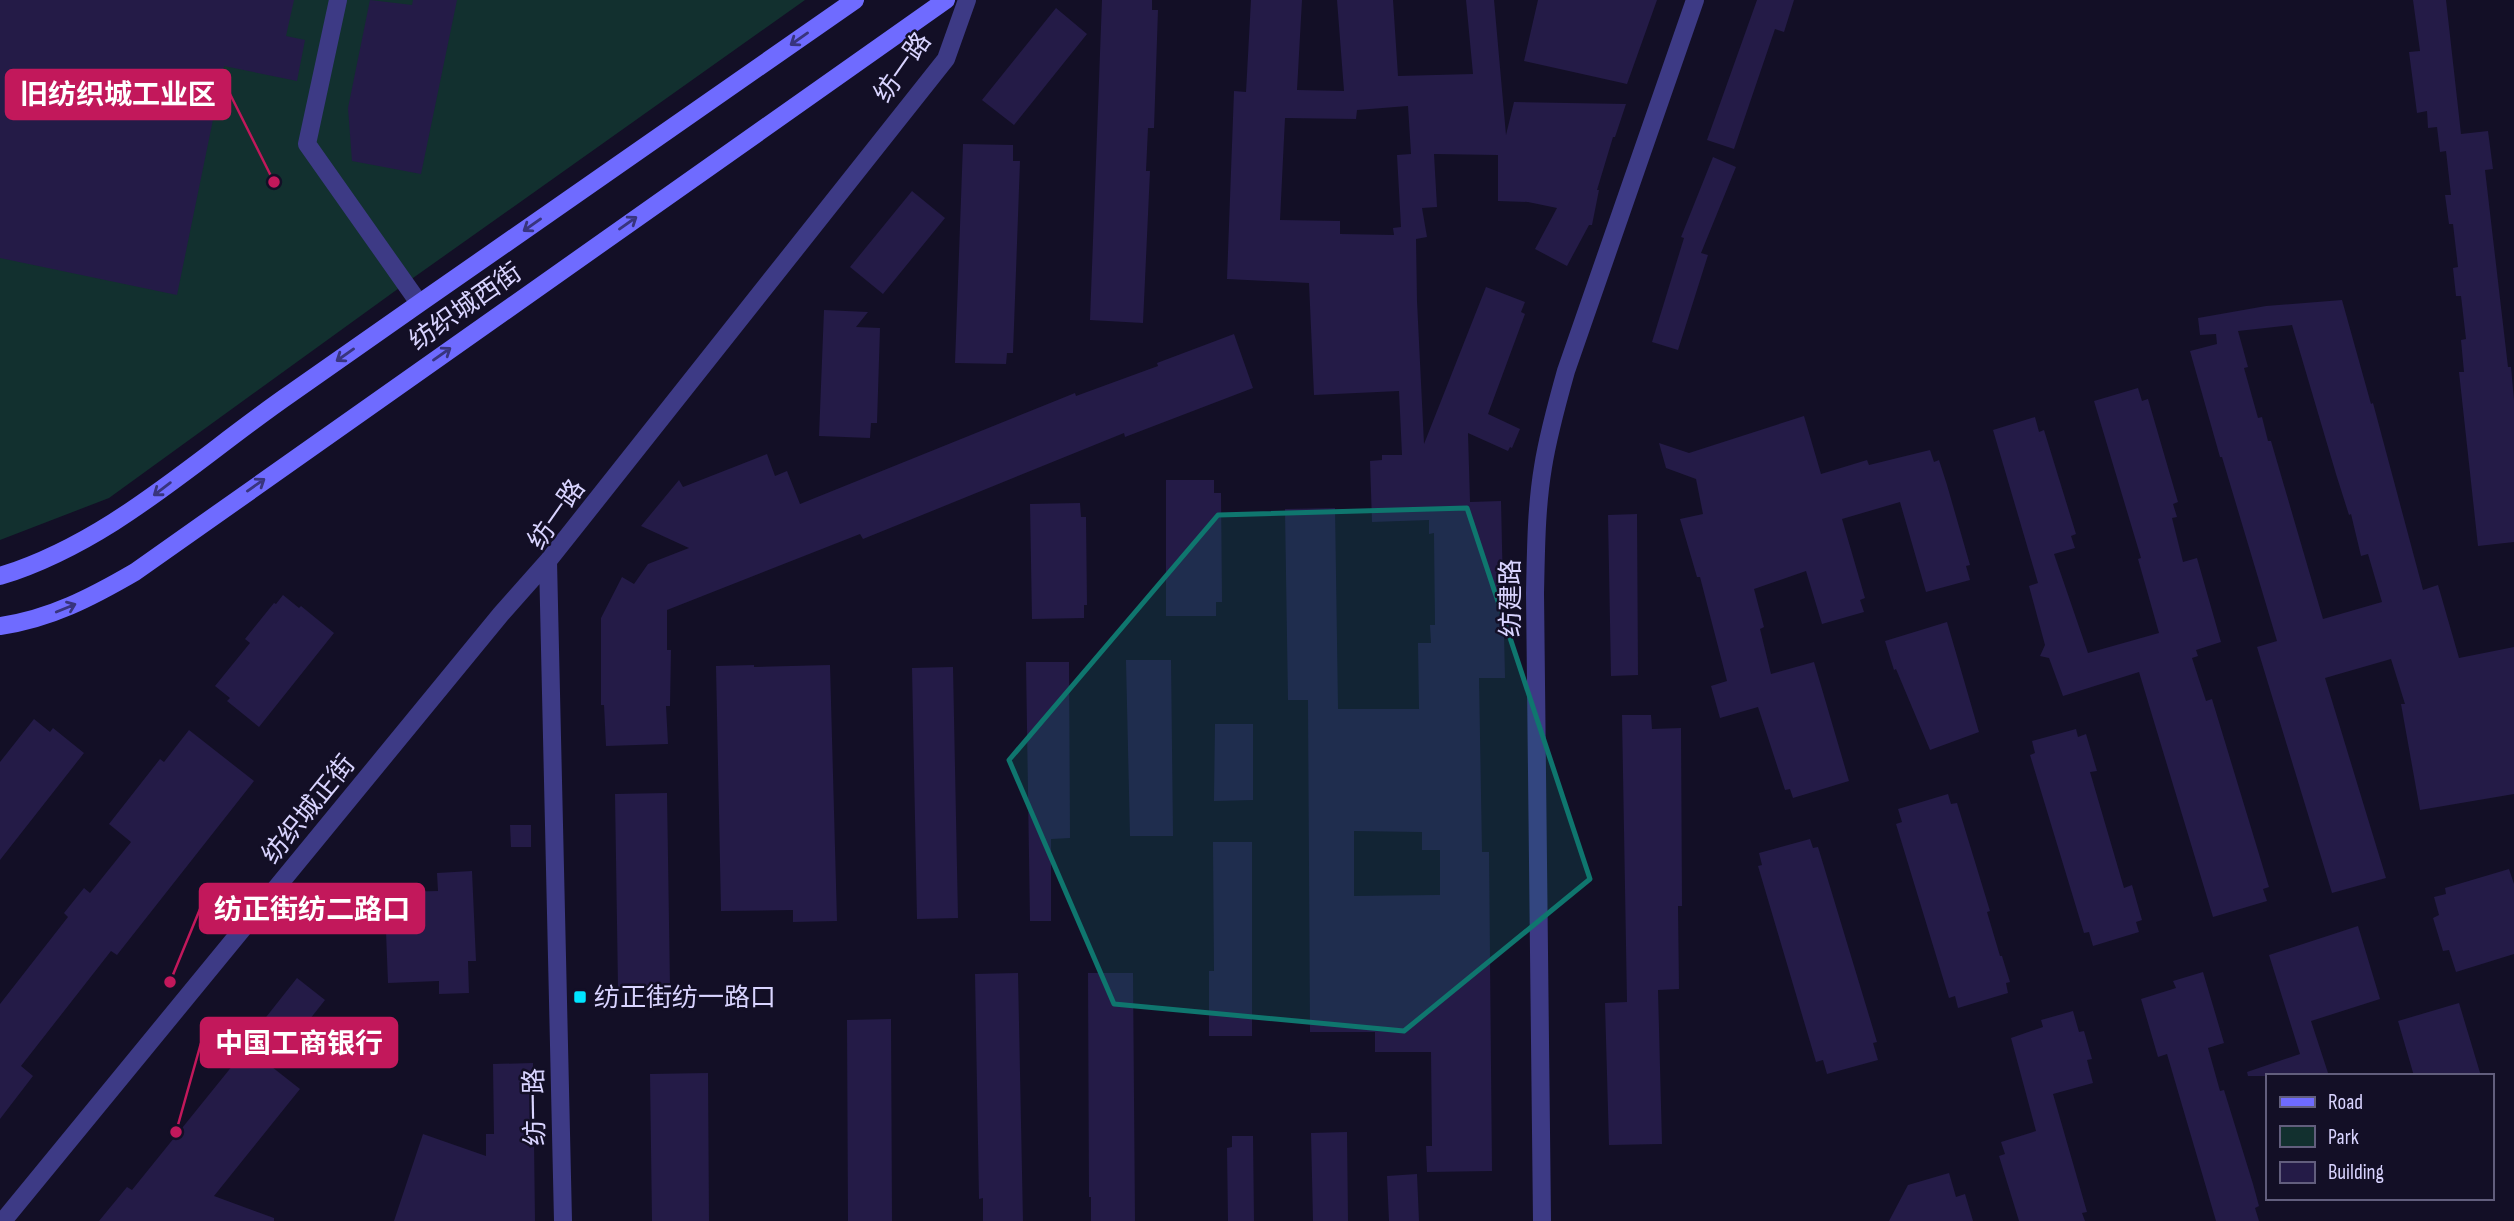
<svg xmlns="http://www.w3.org/2000/svg" width="2514" height="1221" viewBox="0 0 2514 1221" font-family="'Sofia Sans Condensed','Noto Sans SC',sans-serif">
<rect width="100%" height="100%" fill="#130f26"/>
<path fill="#12302f" d="M0,0h805l-392,278 -304,220 -109,42z"/>
<path fill="#241b47" fill-rule="evenodd" d="M0,0h294l-8,36 19,4 -8,41 -73,-15 -47,229 -177,-37z
M370,0l42,5 1,-5h44l-36,174 -69,-13 -4,-53z
M1102,0h50v10h6l-4,118h-6l-2,43h4l-7,152 -53,-3z
M1251,0h51l-5,90 47,1 -7,-91h56l5,76 75,-2 -7,-74h28l12,135 8,-33 112,2 -11,33h-2l-16,53h2l-7,35h-3l-22,41 -32,-17 22,-41 -29,-6 -30,-1v-46l-64,-1 3,53 -15,1 5,29 -11,2 1,62 7,143 62,-157 39,15 -4,10 4,2 -37,100 32,15 -8,19 -2,-1 -2,4 -40,-18 2,69 31,-1 4,177h-26l3,174h7l3,319 -65,1 -1,-26h6l-1,-94h-56v-20h-65l-2,-332h-20l-3,-191 50,-1 3,201h81l-1,-66h13l-1,-18h5l-1,-92 -5,1v-14l-57,2 -2,-61 12,-1v-5h20l-3,-64 -85,4 -5,-112 -82,-4 7,-188 12,1zM1408,106l3,48 -14,1 4,72 -8,1 1,7 -54,-1v-13l-60,-1 5,-102 71,1 1,-9zM1354,831l68,1v18h18v45l-86,1z
M1538,0h119l-30,84 -103,-23z
M1757,0h37l-10,32 -9,-3 -41,120 -27,-9z
M2413,0h33l15,134 27,-3 5,38 -8,1 23,197h3l3,33v142l-36,4 -19,-174h5l-3,-32 5,-1 -5,-43h-5l-3,-28 5,-1 -5,-43h-4l-4,-29h6l-5,-44 -6,1 -3,-25 -9,1 -1,-17 -10,2 -8,-61 11,-1z
M1056,8l31,26 -73,91 -32,-25z
M963,144l50,1v16h7l-7,192h-6l-1,11 -51,-1z
M1713,157l23,10 -35,86 7,2 -30,95 -26,-8 32,-104 -3,-1z
M912,191l33,27 -62,76 -33,-27z
M2342,300l29,104 2,-1 50,187 15,-5 21,73 55,-11v147l-94,16 -19,-106h4l-14,-45 -66,19 61,200 -54,15 -75,-246 20,-6 -55,-184h-2l-30,-106 27,-7 -1,-10 -16,1 -2,-17 68,-12zM2292,325l44,149 13,41 2,-1 10,42 7,-2 14,48 -59,17 -52,-178h-3l-6,-24 -4,1 -14,-50 4,-1 -10,-36z
M824,310l44,2 -12,15 24,1 -3,95h-6l-1,15 -51,-2z
M1234,334l19,54 -128,49 -1,-4 -261,106 -3,-5 -193,76v40h4l-1,56h-4l2,38 -62,2 -2,-41h-3v-87l21,-41 12,7 14,-20 41,-16 -48,-22 38,-46 4,7 84,-33 8,22 12,-5 13,33 275,-111 1,3 82,-30 -1,-3z
M2138,388l4,13 6,-2 30,103 -5,2 4,13 -5,1 11,44 14,-4 24,84 -25,8 2,6 -6,2 14,43 6,-2 57,188 -6,2 4,12 -54,16 -74,-245 -76,24 -14,-38 -9,-2 5,-11 -16,-59 9,-3 -45,-153 42,-13 4,15 5,-2 32,104 -5,2 4,12 -21,6 34,99 71,-20 -21,-74 3,-1 -47,-157z
M1804,416l17,58 46,-14 2,5 61,-15 4,12 5,-2 8,25 23,80 -4,1 4,14 -44,12 -26,-90 -58,17 23,79 -5,2 4,12 -42,12 -16,-53 -52,18 10,38 -4,2 11,45 43,-12 35,119 -56,17 -3,-9 -5,1 -27,-83 -38,11 -9,-32 16,-5 -27,-104h-3l-17,-58 23,-5 -7,-35 -30,-11 -7,-25 30,10z
M1166,480h48v13h7l1,109h-6v14h-50z
M1080,503l1,14h5l1,88h-3v13l-52,1 -2,-115z
M1637,514l1,161 -27,1 -3,-161z
M283,595l16,13 2,-2 33,27 -75,94 -32,-26 3,-3 -15,-12 35,-43 -5,-4 29,-36 2,1z
M1947,622l32,110 -49,18 -34,-81 -2,1 -9,-29z
M1126,660h45l2,176h-43z
M1026,662h43l1,176 -19,1v82h-21z
M754,665v2l76,-2 7,256 -44,1v-12l-72,1 -5,-245z
M953,667l5,251 -41,1 -5,-251z
M1622,715h29l1,14 29,-1 1,178h-4l1,83 -21,1 4,154 -53,1 -4,-142 22,-1z
M34,719l16,13 3,-4 31,25 -84,107v-98z
M1215,724h38v76l-39,1z
M2076,729l2,8 8,-3 11,37 -7,1 34,116 8,-3 10,35 -6,2 3,10 -46,14 -4,-14 -5,1 -54,-178 5,-2 -3,-12z
M189,730l65,51 -137,174 -6,-4 -90,115 12,10 -33,43v-115l68,-87 -4,-4 20,-25 6,5 41,-51 -22,-18 51,-65 4,3z
M667,793l3,194 -52,1 -3,-194z
M1948,794l3,10 6,-1 33,108 -3,1 13,44h2l8,26 -4,1 2,10 -50,15 -3,-12 -6,2 -53,-174 6,-2 -4,-13z
M510,825h21v22h-20z
M1810,839l3,9 5,-1 59,195 -4,1 5,17 -51,14 -4,-14 -7,2 -58,-196 4,-1 -3,-12z
M1213,842h39v194h-43v-65h5z
M2509,869l5,15v70l-58,18 -7,-22 -6,1 -10,-33 6,-3 -5,-18 12,-3 -1,-6z
M472,871l4,90h-8l1,32 -30,1v-13l-51,2 -3,-77h10v-14l43,-1 -1,-18z
M2358,926l22,73 -69,22 18,55h-81l-1,-4 53,-18 -31,-99z
M2203,972l21,71 -16,5 12,43 4,-1 29,94 6,22 -4,2 4,13h-43l-49,-167 -9,3 -17,-58 35,-11 -3,-7z
M1018,973l5,248h-40v-23l-4,1 -4,-225z
M1088,973h45l2,248h-44v-24h-2z
M297,978l28,22 -53,67 28,22 -86,107 60,22v3h-175l28,-34 5,3 135,-167 -4,-2z
M2459,1003l22,73h-67l-16,-55z
M2073,1011l6,21 5,-1 8,28 -5,1 6,23 -40,11 34,118 -5,1 3,8h-66l-20,-65 6,-2 -4,-12 35,-11 -25,-93 32,-11 -2,-7z
M891,1019l1,202h-44l-1,-201z
M533,1063l2,158h-141l29,-87 63,22v-22h8l-1,-70z
M708,1073l1,148h-57l-2,-147z
M1347,1132l1,89h-35l-2,-88z
M1232,1136h21l1,85h-26l-1,-73 5,-1z
M1949,1173l7,24 9,-3 8,27h-84l19,-36z
M1417,1174l2,47h-30l-2,-45z"/>
<g fill="none" stroke-linecap="round" stroke-linejoin="round">
<path stroke="#3d3a85" stroke-width="18" d="M338,0l-31,144 112,159"/>
<path stroke="#3d3a85" stroke-width="18" d="M3,1221l498,-607 47,-53
M563,1221l-15,-660 398,-502 21,-59
M1542,1221l-7,-628c1,-42 1,-84 8,-126 5,-32 14,-64 23,-96l129,-371"/>
<path stroke="#6f6bff" stroke-width="18" d="M0,576c111,-34 196,-117 290,-182 188,-132 377,-263 565,-394
M0,626c50,-7 92,-29 135,-54l811,-572"/>
</g>
<defs><path id="oneway-shaft" d="M-6 0H5M1.5-3L5.5 0L1.5 3" fill="none" stroke-width="1.6" stroke-linecap="round" stroke-linejoin="round" transform="scale(1.75)"/></defs>
<g stroke="#38347d">
<use href="#oneway-shaft" transform="translate(799 39) rotate(145)"/>
<use href="#oneway-shaft" transform="translate(628 223) rotate(-35)"/>
<use href="#oneway-shaft" transform="translate(532 225) rotate(145)"/>
<use href="#oneway-shaft" transform="translate(442 354) rotate(-35)"/>
<use href="#oneway-shaft" transform="translate(345 355) rotate(145)"/>
<use href="#oneway-shaft" transform="translate(256 485) rotate(-35)"/>
<use href="#oneway-shaft" transform="translate(162 489) rotate(143)"/>
<use href="#oneway-shaft" transform="translate(66 608) rotate(-22)"/>
</g>
<path fill="#0f766e" fill-opacity="0.2" stroke="#0f766e" stroke-width="5" stroke-linejoin="round" d="M1467,508l123,371 -186,152 -290,-27 -105,-244 209,-245z"/>
<rect fill="#00e5ff" stroke="#130f26" stroke-width="2.5" x="573" y="990" width="14" height="14" rx="3.5"/>
<g text-anchor="middle" stroke-width="5" stroke-linejoin="round" paint-order="stroke">
<g font-size="26" fill="#d9d4ff" stroke="#130f26">
<text transform="translate(902 67) rotate(-55)" y="9">纺一路</text>
<text transform="translate(465 306) rotate(-35)" y="9">纺织城西街</text>
<text transform="translate(556 514) rotate(-55)" y="9">纺一路</text>
<text transform="translate(1510 598) rotate(-90)" y="9">纺建路</text>
<text transform="translate(308 809) rotate(-51)" y="9">纺织城正街</text>
<text transform="translate(534 1107) rotate(-91)" y="9">纺一路</text>
</g>
<g font-size="26" fill="#d9d4ff" stroke="#130f26" text-anchor="start">
<text x="594" y="1006">纺正街纺一路口</text>
</g>
</g>
<path fill="none" stroke="#c2185b" stroke-width="2.5" d="M274 182L230 94M170 982L200 909M176 1132L201 1043"/>
<g fill="#c2185b" stroke="#130f26" stroke-width="2.5">
<circle cx="274" cy="182" r="7"/>
<circle cx="170" cy="982" r="7"/>
<circle cx="176" cy="1132" r="7"/>
</g>
<g fill="#c2185b" stroke="#c2185b" stroke-width="2.5">
<rect x="6" y="70" width="224" height="49" rx="7"/>
<rect x="200" y="884" width="224" height="49" rx="7"/>
<rect x="201" y="1018" width="196" height="49" rx="7"/>
</g>
<g font-size="28" text-anchor="middle" font-weight="bold" fill="#fff">
<text x="118" y="104">旧纺织城工业区</text>
<text x="312" y="919">纺正街纺二路口</text>
<text x="299" y="1053">中国工商银行</text>
</g>
<rect x="2266" y="1074" width="228" height="126" fill="#130f26" stroke="#625e7d" stroke-width="2"/>
<rect x="2280" y="1097" width="35" height="10" fill="#6f6bff" stroke="#625e7d" stroke-width="2"/>
<text x="2328" y="1109" font-size="21" fill="#d9d4ff">Road</text>
<rect x="2280" y="1126" width="35" height="21" fill="#12302f" stroke="#625e7d" stroke-width="2"/>
<text x="2328" y="1144" font-size="21" fill="#d9d4ff">Park</text>
<rect x="2280" y="1162" width="35" height="21" fill="#241b47" stroke="#625e7d" stroke-width="2"/>
<text x="2328" y="1179" font-size="21" fill="#d9d4ff">Building</text>
</svg>
